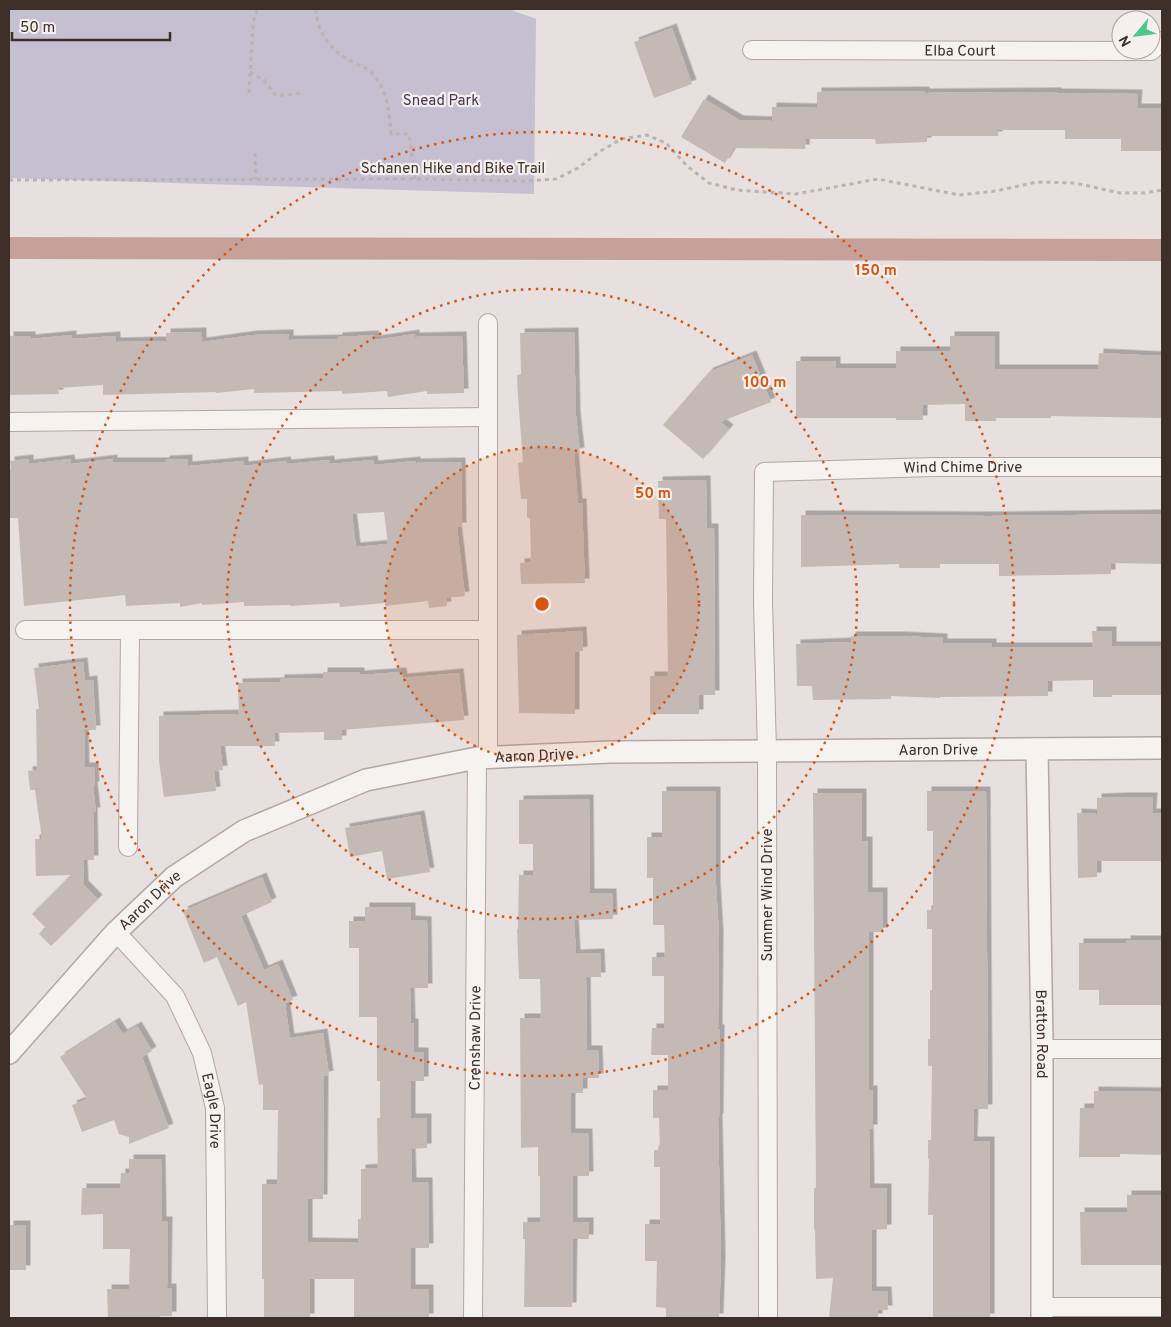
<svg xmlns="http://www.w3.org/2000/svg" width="1171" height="1327" viewBox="0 0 1171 1327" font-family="Overpass,sans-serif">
<defs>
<filter id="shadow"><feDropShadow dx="4.5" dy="-4.5" stdDeviation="0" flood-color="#0004"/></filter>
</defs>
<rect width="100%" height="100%" fill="#e7e0de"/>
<path fill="#c6bfd1" d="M9,9h500l27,10 -2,175 -525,-16z"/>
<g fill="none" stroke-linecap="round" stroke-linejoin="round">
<path stroke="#c6a19a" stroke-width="22" d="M9,248l1153,2"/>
</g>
<path fill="#c4b9b5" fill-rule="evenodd" filter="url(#shadow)" d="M672,28l20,56 -38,14 -20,-56z
M925,91v2l132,-1v1l81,1 -1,14h25v43h-41v-12h-56v-9h-67v6h-71v6l-51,2 -1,-5h-69l-1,10 -71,-1 -9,15 -44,-26 23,-38 35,21 33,1v-14l45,1v-16z
M202,332v10l51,-7 36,-1v6l49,-1v-2l36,-2 1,5 40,-6v3l47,-1 2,57 -37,1v-3l-39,6 -1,-6 -45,3v-3l-88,2v-4l-38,4v-1l-113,3v-10l-45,3 1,6 -49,1 -1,-59h22v3l41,-4v4l44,-3v6l50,-1v-8z
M574,332l2,84 4,36 -6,1 4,50h4l3,80 -64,1 -1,-21 11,-1 -1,-44h-3v-19h-6l-3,-36 5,-1 -5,-66 -1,-21 4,-1 -1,-41z
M950,336h45v33h103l1,-16 63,3v62l-111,-2v2h-55v3h-31v-17l-42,1v15h-27v-2h-100v-57h40v7h60v-17h54z
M752,355l19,47 -51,20 9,7 -26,30 -40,-34 46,-53z
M29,459v5l41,-5 1,5 42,-5v3h52v-2l23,-1v7l56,-5v5l42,-5 1,3 43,-4v4l43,-4 1,5 42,-4v2l45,-1 1,65h-5l8,69 -19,2 1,8 -18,2 -1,-7 -43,5v-3l-45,4 -1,-4 -49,3v-1l-46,1v-4l-42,3v-2l-22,4v-4l-54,3 -1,-11 -101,11 -6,-88h-9v-49h2l-1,-8zM384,512l4,32 -32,3 -4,-33z
M706,480l1,48h7l1,167h-16v19h-49v-38h18l-2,-157h-7l-1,-38z
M1162,514v50l-51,-1v11l-112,2v-12h-59v4h-41v-4l-98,3v-52l188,1z
M582,631l1,20 -8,1v62l-56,-1 -2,-78z
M1092,631h20v15h50v49h-50v2h-19v-17l-45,1v15l-108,1v1l-49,-2v3l-78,1 -1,-14h-15l-1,-42 55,-2v-6h49l43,2v5h49v4h101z
M83,662l2,19 8,-1 3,50h-12l1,37h9l1,19h-2l3,26h-3l1,48h-11l1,25 14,14 -47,47 -12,-12 6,-7 -13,-13 39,-39 -35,1 -1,-37h7l-7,-49h-5l-2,-19 9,-1 -1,-61h3l-5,-41z
M323,672h37v3l42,-3 1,6 56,-5 5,47 -122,10v10h-18v-8l-50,1 1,13h-55l3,24 -9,1 2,20 -52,6 -5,-36v-45l80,-2 -1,-31 42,-1v-3l43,-1z
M662,791h54v94l3,51 -1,93h2l-1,89h-1l3,143 -2,57h-53v-10l-10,-1 1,-46h-12v-37h15v-57h-6v-17h6l-1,-32h-6v-28h15v-35h-17l1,-27h12v-52h-12v-19h13l-1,-32h-11v-47h-6v-41h15z
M927,791h59l2,318h-14l-1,32h17v177h-57v-103h-5l1,-56h-1v-19h3l1,-74h-4v-27h2v-49h2v-61h-5v-19h6v-79h-6z
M813,793h49v48h6v51h15v40h-14v158h4v39h-4l1,59h17v41l-15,1v61h15l1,19h-10v8h-49l4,-40 -17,1 -1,-49h-1v-42h2z
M1125,797h28l-1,16h10v48h-65v16l-19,1 -1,-65 20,1v-16z
M589,799l1,94h22l1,26 -39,1 2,34 24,-1 1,24h-15l1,73h11l1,28h-16v15h-12v40h17l1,43h-16v46h16v17h-16l-1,68h-48l1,-68h-2v-17h17v-46h-2v-29l-17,1 -1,-130h21l-1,-39h-21l-2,-50h1l1,-54h14v-31h-14v-44z
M420,815l10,57 -43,7 -5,-28 -32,6 -5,-29z
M262,877l10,25 -31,14 23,54 14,-6 15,36 -8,3 5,35 33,-5 6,42 -5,1 -1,123h-15v43l50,1v-24h3v-50l17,-1 -1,-50h3v-37h-3v-64h-18v-69h-10v-27h16v-14h46v13l16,1 1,67h-18l1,35h3v29h10v29h-13v37h16v30l-16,1 1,33h16l1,66h-18v41h18v29h-75v-39h-44v39h-46v-39h-2v-95h15l1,-74h-15v-26l-4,1 -13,-83 -8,4 -21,-49 -13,6 -21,-52z
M1126,940h36v65h-63v-15h-20v-47h47z
M115,1022l8,12 14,-8 15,25 -10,6 27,71 -40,16v-7l-10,-3 -5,-14 -32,12 -10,-27 15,-6 -27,-42z
M1094,1091l68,1v63l-42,-1v3h-41l1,-49h14z
M129,1159h32l1,62h6l-1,67h5v28h-12v2h-52l-1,-29h22l1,-40h-27v-35l-22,1 1,-27h38l1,-15h8z
M1127,1195h35v70h-81l-1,-53h47z
M9,1225h17v45h-17z"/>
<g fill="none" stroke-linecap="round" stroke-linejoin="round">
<g stroke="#b1a7a4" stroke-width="20">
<g id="minor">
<path id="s1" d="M752,50l399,1 11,-10"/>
<path d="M9,422l479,-5"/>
<path d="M25,630h463"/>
<path d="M488,758v-435"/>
<path d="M128,847l2,-217"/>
<path id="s2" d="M116,932l59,64 27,57 13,55 2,210"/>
<path d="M1042,1049h120"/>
<path d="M1042,1307h120"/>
<path id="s3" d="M473,1318l4,-560"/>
<path id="s4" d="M768,1318l-1,-567 -4,-149 1,-130 169,-5h229"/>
</g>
</g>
<g stroke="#b1a7a4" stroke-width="24">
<g id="tertiary">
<path id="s5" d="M1037,749l5,293v276"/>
<path id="s6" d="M9,1053l107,-121 58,-55 70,-46 122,-51 111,-22 133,-6 552,-4"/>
</g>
</g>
<path stroke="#bab3b0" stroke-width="3" stroke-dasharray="4 4" stroke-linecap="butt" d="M316,9c1,23 14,41 35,52 6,4 15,6 20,11 17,18 18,39 20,62h18l6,45
M250,72l14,8 12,16 26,-3
M249,93l4,-70 4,-14
M255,153l1,26
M9,180l406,-1 109,2 32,-2 22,-11 21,-16 22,-13 26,-4 19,8 21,23 22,17 28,7 59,4 82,-15 81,16 37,-4 41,-9 38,1 45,10h25l17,-3"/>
<use href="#minor" stroke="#f5f2f0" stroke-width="18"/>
<use href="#tertiary" stroke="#f5f2f0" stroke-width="21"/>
</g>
<circle cx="542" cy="604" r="157" fill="#d7550f" fill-opacity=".12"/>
<g fill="none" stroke="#d7550f" stroke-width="2.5" stroke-dasharray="2.5 5">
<circle cx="542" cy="604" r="157"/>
<circle cx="542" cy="604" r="315"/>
<circle cx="542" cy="604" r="472"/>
</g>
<g text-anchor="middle" stroke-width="4.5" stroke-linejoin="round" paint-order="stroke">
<g font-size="15" fill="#3d2e28" stroke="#f5efed">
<text dy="5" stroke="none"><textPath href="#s1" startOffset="208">Elba Court</textPath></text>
<text x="453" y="173">Schanen Hike and Bike Trail</text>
<text dy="5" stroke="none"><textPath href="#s4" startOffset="1045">Wind Chime Drive</textPath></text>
<text dy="5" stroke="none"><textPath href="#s6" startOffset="1032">Aaron Drive</textPath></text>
<text dy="5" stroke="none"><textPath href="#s6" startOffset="628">Aaron Drive</textPath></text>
<text transform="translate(767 895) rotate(-90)" y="5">Summer Wind Drive</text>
<text dy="5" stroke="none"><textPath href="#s6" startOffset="208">Aaron Drive</textPath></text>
<text dy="5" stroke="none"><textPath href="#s5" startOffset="285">Bratton Road</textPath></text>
<text dy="5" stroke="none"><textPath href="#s3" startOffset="280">Crenshaw Drive</textPath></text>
<text dy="5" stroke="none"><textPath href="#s2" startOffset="209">Eagle Drive</textPath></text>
</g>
<g font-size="15" fill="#463558" stroke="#f5efed">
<text x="441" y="105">Snead Park</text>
</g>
</g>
<circle cx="542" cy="604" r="8" fill="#d7550f" stroke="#f5efed" stroke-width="2.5"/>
<g font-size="15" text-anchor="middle" font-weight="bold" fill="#d7550f" stroke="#f5efed" stroke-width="4.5" stroke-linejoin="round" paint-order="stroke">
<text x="876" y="275">150 m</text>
<text x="765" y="387">100 m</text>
<text x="653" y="498">50 m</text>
</g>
<rect width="1171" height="1327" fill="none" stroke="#3d2e28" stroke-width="20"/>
<g transform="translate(1136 35) rotate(241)"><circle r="24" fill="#f5efed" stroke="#aba29e"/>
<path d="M0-4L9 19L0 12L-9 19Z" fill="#46c989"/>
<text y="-8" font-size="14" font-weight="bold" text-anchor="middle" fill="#3d2e28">N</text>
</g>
<path d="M12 32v8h158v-8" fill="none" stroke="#3d2e28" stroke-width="2.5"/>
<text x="20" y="32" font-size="15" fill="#3d2e28" stroke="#f5efed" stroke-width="4" paint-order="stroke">50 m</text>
</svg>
